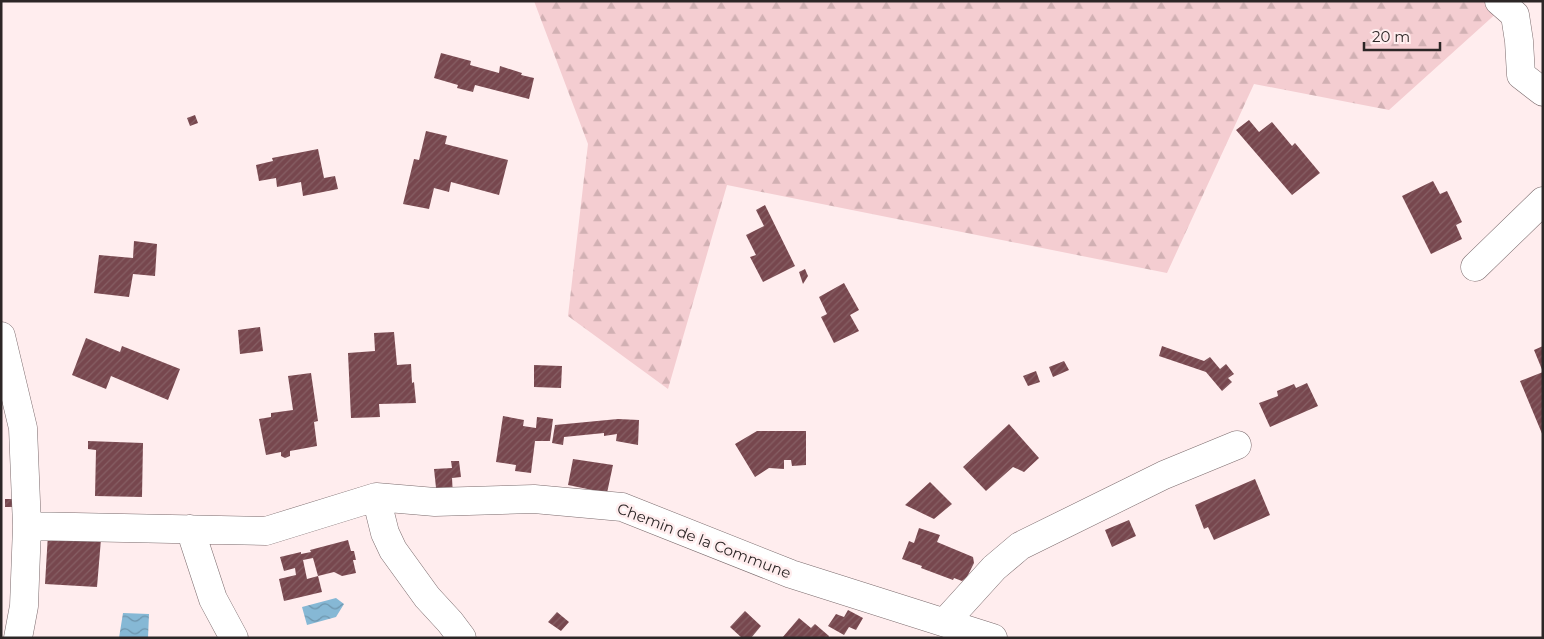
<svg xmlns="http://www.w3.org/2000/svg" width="1544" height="639" viewBox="0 0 1544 639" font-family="Montserrat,sans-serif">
<defs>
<pattern id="forest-firs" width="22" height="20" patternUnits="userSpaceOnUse" patternTransform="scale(1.25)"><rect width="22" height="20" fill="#f4cdd1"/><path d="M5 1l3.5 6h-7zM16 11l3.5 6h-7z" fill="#d1b0b3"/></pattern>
<pattern id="water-waves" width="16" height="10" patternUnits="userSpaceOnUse" patternTransform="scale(1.25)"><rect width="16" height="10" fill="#86b8d5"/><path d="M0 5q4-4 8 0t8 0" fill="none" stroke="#6e95ad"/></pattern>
<pattern id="building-hatch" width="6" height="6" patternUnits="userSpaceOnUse" patternTransform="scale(1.25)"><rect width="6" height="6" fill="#77474e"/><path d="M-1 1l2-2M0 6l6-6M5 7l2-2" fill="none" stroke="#865f64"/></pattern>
</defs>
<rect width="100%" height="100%" fill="#ffedee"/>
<path fill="url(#forest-firs)" d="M534,1h976l-121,109 -135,-26 -87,189 -440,-88 -59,204 -100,-73 20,-172z"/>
<path fill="url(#water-waves)" d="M336,598l8,6 -8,13 -29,8 -5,-18z
M123,613l26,1 -1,24h-29z"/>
<path fill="url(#building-hatch)" d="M441,53l30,8 -1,4 29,8 1,-7 22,7 -1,2 13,3 -5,21 -54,-14 -2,7 -16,-4 1,-3 -24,-7z
M195,115l3,8 -8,3 -3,-8z
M1249,120l10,12 13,-10 20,24 3,-3 25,30 -28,22 -56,-65z
M426,131l21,5 -2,8 63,16 -9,35 -48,-13 -2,10 -15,-4 -5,21 -26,-5 11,-45 5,1z
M318,149l6,29 11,-2 3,13 -35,7 -2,-14 -24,5 -1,-9 -17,3 -3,-16 17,-4 -1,-3z
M1433,181l7,13 7,-3 15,31 -6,3 6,14 -31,15 -29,-58z
M765,205l30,61 -32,16 -13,-25 6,-2 -10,-20 18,-9 -8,-16z
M134,241l23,3 -2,32 -22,-2 -4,23 -35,-4 5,-38 34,3z
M805,269l3,7 -5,8 -4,-12z
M844,283l15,27 -9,5 9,16 -25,12 -13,-26 6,-3 -8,-17z
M260,327l3,24 -23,3 -2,-24z
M394,332l3,33 14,-1 1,19 2,-1 2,21 -37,1 1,13 -29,1 -3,-65 27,-2 -1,-18z
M86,338l34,14 2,-6 58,23 -12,31 -57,-24 -5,13 -34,-14z
M1162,346l42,15 6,-4 10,12 6,-5 8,10 -6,4 4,4 -10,9 -16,-19 -47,-16z
M1543,346v26l-9,-22z
M1064,361l5,9 -16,7 -4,-10z
M534,365l28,1 -1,22 -27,-1z
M1036,371l4,11 -12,4 -5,-10z
M1543,372v64l-23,-55z
M311,373l7,48 -4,1 3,24 -27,5v5l-5,2 -4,-2v-4l-15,3 -7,-36 12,-2v-4l22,-3 -5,-34z
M1307,383l11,23 -48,21 -11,-24 19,-7 -1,-5 17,-7 2,4z
M503,416l21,4 -1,6 13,2 1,-11 16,2 -3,22h-15l-4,32 -16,-2 1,-6 -20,-3z
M618,419l21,1 -1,25 -22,-4 1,-7 -13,2v-3l-40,4 -1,8 -11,-2 3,-18z
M1009,424l30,34 -15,14 -11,-5 -27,24 -23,-24z
M757,431h49v34l-14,1 -1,-6h-7v9l-15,-1 -14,9 -20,-33z
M88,441l55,2 -1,54 -47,-1 1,-46 -8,-1z
M573,459l40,6 -6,28 -39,-8z
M451,461h8l2,16 -9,1 1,18 -16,1 -3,-28 18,-1z
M1255,479l15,36 -56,25 -6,-13 -4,2 -9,-24z
M930,482l22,22 -18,15 -29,-14z
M5,499h7l1,8h-8z
M1129,520l7,16 -24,11 -7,-17z
M919,528l21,7 -3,7 36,15 1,6 -7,14 -5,4 -8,-3 -1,2 -32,-12 1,-2 -20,-7 7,-18 5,2z
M48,534l53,5 -4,48 -52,-3z
M348,540l3,11h3l2,9h-3l3,13 -14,3 -8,-4 -16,4 -5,-18 -10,2 4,19 11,-3 4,16 -38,9 -5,-22 17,-4 -1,-7 -11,3 -4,-14 21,-5v2l10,-2 -1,-2z
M848,610l15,8 -7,12 -7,-3 -5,8 -16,-9 8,-12 8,3z
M745,611l16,15 -10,12h-9l-12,-11z
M557,612l12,10 -8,9 -13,-9z
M799,618l12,10 4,-4 14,12 -1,2h-46z"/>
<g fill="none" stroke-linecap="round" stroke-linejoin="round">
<g stroke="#7b6b6d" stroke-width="29">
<path id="minor" d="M1499,1l16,14 4,26 2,34 22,17
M1475,267l68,-66
M1,336l22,92 4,98 -3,80 -6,32
M376,497l9,36 8,17 34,47 23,25 12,16
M27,526l239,5 110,-34 59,5 99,-3 88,8 169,67 202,64
M190,529l23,70 21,39
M945,622l49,-54 26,-22 144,-71 73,-30"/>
</g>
<use href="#minor" stroke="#fff" stroke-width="28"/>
</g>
<g text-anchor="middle" stroke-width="5" stroke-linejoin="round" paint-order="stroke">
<g font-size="15" fill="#2c2626" stroke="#ffedee">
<text transform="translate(704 541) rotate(21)" y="5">Chemin de la Commune</text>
</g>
</g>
<rect width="1544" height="639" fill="none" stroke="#2c2626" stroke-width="5"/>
<path d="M1364 42v8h76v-8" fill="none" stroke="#2c2626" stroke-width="2.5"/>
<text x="1372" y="42" font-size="15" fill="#2c2626" stroke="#ffedee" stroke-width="4" paint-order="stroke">20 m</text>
</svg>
